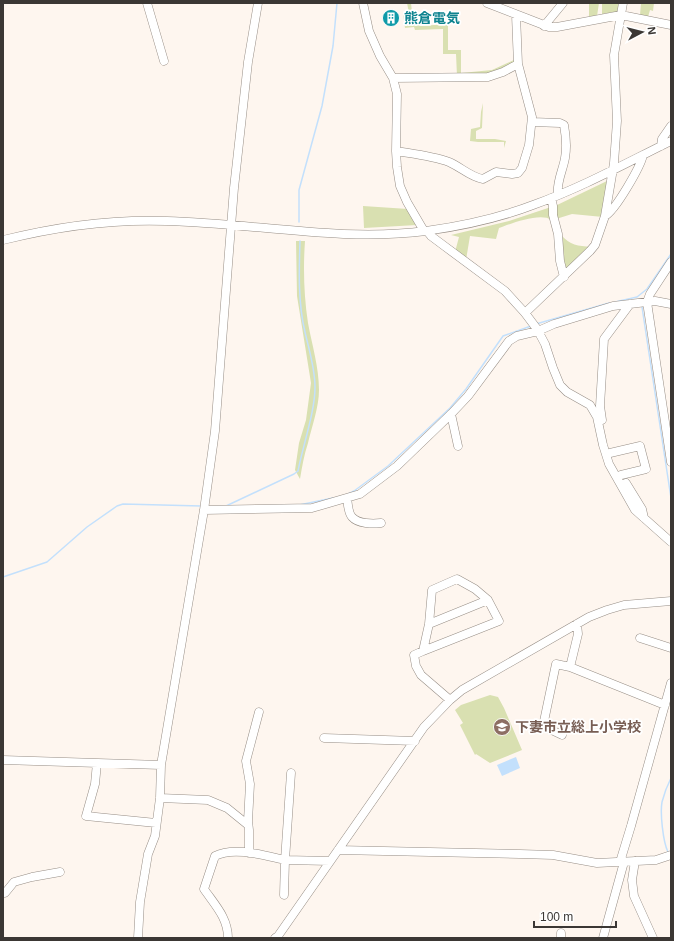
<svg xmlns="http://www.w3.org/2000/svg" width="674" height="941" viewBox="0 0 674 941" font-family="Arial,'Noto Sans JP',sans-serif">
<rect width="100%" height="100%" fill="#fef6ef"/>
<path fill="#d9e0b1" d="M407,3h4l2,19h6l1,4 28,-2v26h13v23l31,-3 24,-11v5l-16,8 -43,4 -1,-22h-13v-25l-28,1 -1,-3 -9,1 -2,-14 6,-1z
M589,3h10l-2,13 -8,2z
M602,3h19v8l-19,3z
M641,3h15h-2l-1,8 -3,-1 -2,7 -8,-2z
M483,103l-1,25 -6,3v8h19l11,2 -2,7v-6h-26l-8,-1 1,-12 9,-2 1,-15z
M607,181h2l-6,36 -31,-3 -16,5 -1,-13z
M363,206l45,3 9,16 -53,3z
M551,207l5,34 -5,-21c-10,-8 -41,4 -52,8l-3,11 -26,-3 -4,24 -11,-8 4,-15 -8,-2 58,-14z
M561,235c9,10 17,11 30,12l-24,25 -4,-7z
M296,241h9c-2,28 -1,55 3,82 4,22 11,44 11,67 0,17 -7,36 -11,53 -4,12 -6,24 -8,36l-5,-9 4,-27 7,-23 5,-37 -14,-87z
M490,695l8,2 6,11 18,42 -32,13 -14,-9 -1,1 -15,-30 3,-2 -8,-13 6,-5z"/>
<path fill="#c3e0fc" d="M516,757l4,11 -18,8 -5,-11z"/>
<g fill="none" stroke-linecap="round" stroke-linejoin="round">
<path stroke="#c3e0fc" stroke-width="1.5" d="M299,222v-32l23,-84 11,-60 4,-43
M615,302l22,-5 10,-8 24,-35
M642,307l29,191
M536,324l73,-21
M348,494l6,-3 34,-25 62,-58 16,-19 37,-53 28,-10
M299,505l34,-7
M226,506l68,-32 4,-3c5,-26 17,-59 17,-84 0,-19 -6,-37 -10,-55 -7,-28 -6,-62 -5,-91
M3,577l44,-15 40,-35 30,-21 6,-2 78,2
M668,852c-5,-10 -8,-39 -6,-50 2,-8 5,-16 9,-24"/>
<g stroke="#978e86" stroke-width="9">
<path id="minor" d="M147,3l17,58
M363,3l6,28 11,25 13,22 4,16 -1,57 1,16 3,19 7,16 17,29
M487,3l62,24h8l64,-12 50,10
M544,26l19,-23
M393,78l95,-1 15,-5 15,-8
M532,122l28,1 4,2c2,11 3,22 1,33 -2,12 -9,25 -7,37
M661,146l1,-7 9,-13
M396,151c18,3 37,5 53,11 12,5 21,15 34,17l13,-7 16,2 6,-1 4,-5 7,-23 3,-28 -14,-53 -2,-49
M551,198l2,8v9l5,19 2,27 4,16
M605,216c10,-5 36,-50 38,-61
M427,231l4,5 12,9 62,46 20,22 12,16 8,15 8,24 7,17 7,7 23,13 7,12 6,28 6,19 26,46 36,32
M3,240c52,-13 111,-21 164,-19 86,2 173,21 259,10 36,-5 73,-13 107,-26 48,-17 93,-42 138,-64
M671,262l-21,32 -3,8 24,160
M525,313l65,-62 5,-6 10,-29 9,-53 3,-42 -3,-66 9,-52
M451,414l7,32
M602,420l-2,-14 4,-67 26,-35
M610,453l30,-7 6,23 -25,6
M626,483l16,26 2,9
M347,498c1,6 1,15 5,19 6,7 21,7 29,6
M204,510l108,-2 48,-14 37,-28 54,-52 17,-18 41,-55 8,-5 21,-5 16,-7 59,-18 42,-5 16,3
M457,579l18,10 13,11 11,21 -76,30 6,-27 3,-34z
M429,624l59,-24
M577,624l1,10 -8,33 95,38
M640,638l31,10
M423,651l-9,4 2,11 5,9 29,25
M562,735l-19,-9 13,-62 14,3
M324,738l91,3
M3,760l158,5
M97,763l-2,21 -9,32 70,7
M291,773l-6,87 45,1
M160,798l48,2 19,8 21,17
M338,850l182,4 33,1 44,8 59,-3 15,-5
M249,853v-23l-1,-9 2,-37 -4,-23 13,-49
M635,861l-3,19 2,16 19,42
M620,862l11,-36 40,-143
M3,893h2l9,-11 18,-5 28,-5
M561,933v5
M138,938l2,-36 8,-48 7,-18 5,-38 1,-33 43,-255 11,-79 19,-243 14,-126 10,-59
M228,938c0,-20 -13,-33 -24,-49l11,-33c19,-10 51,0 70,4l-1,35
M275,938l3,-2 146,-209 26,-27 12,-10 127,-73 18,-7 17,-5 47,-4
M603,938l21,-76"/>
</g>
<use href="#minor" stroke="#fff" stroke-width="8"/>
</g>
<defs>
<g id="building-disc" transform="scale(0.9)"><circle r="9.5" fill="#0f9aa8" stroke="#fff"/><path d="M-4-6H4V6H1V3H-1V6H-4ZM-2.5-4.3h1.7v1.8h-1.7ZM.8-4.3h1.7v1.8H.8ZM-2.5-1h1.7V.8h-1.7ZM.8-1h1.7V.8H.8Z" fill="#fff"/></g>
<g id="school-disc" transform="scale(0.9)"><circle r="9.5" fill="#8d6e63" stroke="#fff"/><path d="M0-5L7-2L0 1L-7-2ZM-4 1L0 2.5L4 1V4Q0 6-4 4Z" fill="#fff"/></g>
</defs>
<g fill-rule="evenodd">
<use href="#building-disc" x="391" y="18"/>
<use href="#school-disc" x="502" y="727"/>
</g>
<g text-anchor="middle" stroke-width="3.5" stroke-linejoin="round" paint-order="stroke">
<g font-size="14" font-weight="bold" fill="#0d838f" stroke="#fff" text-anchor="start">
<text x="404" y="23">熊倉電気</text>
</g>
<g font-size="14" font-weight="bold" fill="#785e54" stroke="#fff" text-anchor="start">
<text x="515" y="732">下妻市立総上小学校</text>
</g>
</g>
<rect width="674" height="941" fill="none" stroke="#3b3734" stroke-width="8"/>
<g transform="translate(642 32) rotate(83)" stroke="#ffffff" stroke-width="3" paint-order="stroke">
<path d="M0-3L7 15L0 10L-7 15Z" fill="#3b3734"/>
<text y="-6" font-size="11" font-weight="bold" text-anchor="middle" fill="#3b3734">N</text>
</g>
<path d="M534 921v6h82v-6" fill="none" stroke="#3b3734" stroke-width="2"/>
<text x="540" y="921" font-size="12" fill="#3b3734" stroke="#ffffff" stroke-width="3" paint-order="stroke">100 m</text>
</svg>
